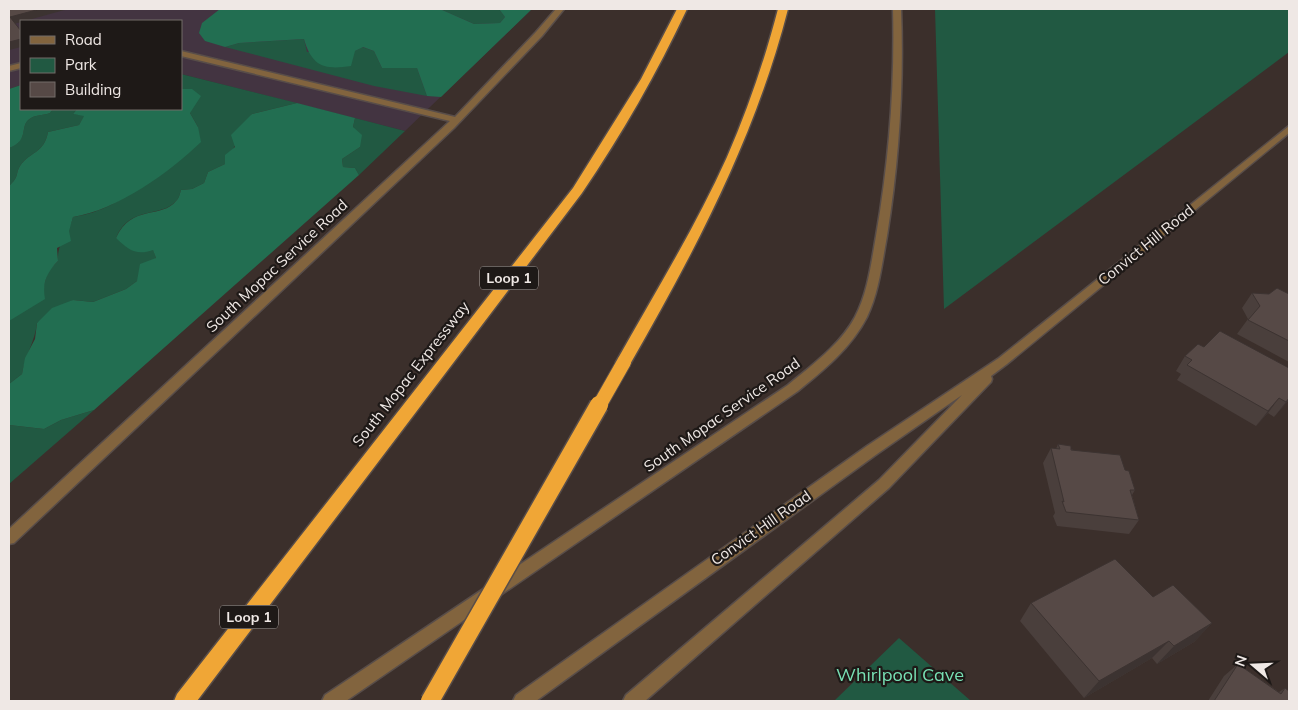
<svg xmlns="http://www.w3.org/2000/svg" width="1298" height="710" viewBox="0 0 1298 710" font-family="Mulish,sans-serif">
<rect width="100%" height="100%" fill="#3b2f2b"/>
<path fill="#433441" d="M9,9h523l-127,122 -224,-57v-53h-160v64l-12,4z"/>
<path fill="#215942" d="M440,9h59l6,8 -5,6 -26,1z
M935,9h354v43l-345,257z
M304,39l3,13 48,-1 7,-4 12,4 8,17h35l10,28 -53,-10 -149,-39 14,-4z
M181,74l116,29 -45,11 -27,50 -17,8 -4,11 -12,6 -11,1c-1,3 -2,9 -5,11 -14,17 -47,4 -60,37l37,11 3,9 -19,23 -11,8 -33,13 -20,-2 -36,23c-2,19 -12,32 -15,51l-13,10v-63l34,-32 5,-18 10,-10c-1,-19 10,-25 15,-44 57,-9 88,-51 125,-90l-8,-14 2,-24h-11z
M53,109h24l-4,5 12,1 -6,10 -31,7c-4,22 -18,19 -28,34 -5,8 0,10 -11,20v-38c22,-9 9,-23 22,-30 4,-3 14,-3 19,-5z
M355,118l50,13 -46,44 -4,-7 -12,-1 -1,-8 18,-12 -7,-20z
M94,410l-85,74v-59l35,4 17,-9z
M899,638l72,63h-137z"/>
<path fill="#226e51" d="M220,9h220l34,15 26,-1 5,-6 -6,-8h33l-91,88 -14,-1 -10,-28h-35l-8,-17 -11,-4 -8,4 -4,15c-26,4 -39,1 -47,-27l-65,4 -14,4 -20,-6 -6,-8 3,-10z
M21,85v24h32l-3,4c-5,2 -15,2 -19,5 -13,7 0,22 -22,30v-59z
M181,89h11l9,7 -11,17 8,14 3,15c-32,31 -84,68 -128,75l-4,14 2,10 -14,7 1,13c-11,11 -16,22 -13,38l-36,22v-135c11,-10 6,-12 11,-20 10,-15 24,-12 28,-34l31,-7 5,-9 -11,-2 4,-5h104z
M297,103l58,15 -2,9 9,8 -2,12 -18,12 1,8 12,1 4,7 -265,235 -33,10 -17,9 -35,-4v-41l13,-10 3,-16 10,-19 2,-16 15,-15 21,-8 20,2 33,-13 11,-8 3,-17 16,-6 -3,-8c-17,6 -24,0 -37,-12 15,-34 46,-19 60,-37 3,-2 4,-8 5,-11l11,-1 12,-6 4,-11 17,-8v-9l10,-8 -4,-12 21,-21z"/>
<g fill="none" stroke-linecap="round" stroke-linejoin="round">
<g stroke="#584d49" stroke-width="3">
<path id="minor" d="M556,9h8l-22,27 -88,92 -440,415 -5,1v-15l441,-408 -269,-65v-5l274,66 81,-85z
M893,9h8c3,76 -2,152 -14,227 -5,27 -8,56 -20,81 -16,31 -43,53 -69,74l-452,310h-24l3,-6 463,-310c24,-20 52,-40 67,-68 13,-25 16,-53 21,-81 13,-75 19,-150 17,-227z
M21,63v5l-12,3v-5z
M1289,126v7l-282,231 -16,12 1,3 -1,3 -102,106 -244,213h-22l3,-6 253,-215 83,-85 -85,59 -341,247h-23l3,-6 351,-249 132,-88z"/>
</g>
<g stroke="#584d49" stroke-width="3">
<path id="highway" d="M677,9h10c-30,64 -65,125 -105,184l-385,508h-23l3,-7 396,-506 68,-109z
M778,9h10c-33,129 -93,242 -159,357h-10l-3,-4c38,-68 79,-134 111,-205 21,-48 38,-98 51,-148z"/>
</g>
<use href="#minor" fill="#82643e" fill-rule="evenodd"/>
<use href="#highway" fill="#f0a636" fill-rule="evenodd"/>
<g stroke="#584d49" stroke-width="16" stroke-linecap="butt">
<path id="highway-bridge-far1" d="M599,406l25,-44"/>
</g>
<g stroke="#584d49" stroke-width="21" stroke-linecap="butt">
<path id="highway-bridge" d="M430,701l169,-296"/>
</g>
<use href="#highway-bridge-far1" stroke="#f0a636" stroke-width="14"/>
<use href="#highway-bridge" stroke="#f0a636" stroke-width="18"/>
</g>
<path fill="#4a3f3c" d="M1252,293l17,1h20v68l-52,-28 11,-15 -6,-11z
M1204,347l85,21v32l-15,17 -6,-4 -12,13 -79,-46 4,-6 -5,-3 9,-15z
M1058,444l67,26 10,20 -3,5 7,25 -10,14 -72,-8 -4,-10 2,-3 -12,-50 8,-15 5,1z
M1153,597l59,26 -18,19 -37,22 -5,-6 -68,40 -64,-77 11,-18z
M1238,664l41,28 6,-4 4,13h-81l16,-25z"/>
<path fill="#3c3331" d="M40,9h28l-54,15 -4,-7z
M21,39v8l-12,3v-8z
M1279,398l-11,15 -12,13 12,-15z
M1289,398v2l-15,17 12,-15z
M1212,623l-18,19 -37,22 17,-18z
M1169,641l-17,17 -68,40 15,-17z"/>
<path fill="#564946" stroke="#3c3331" d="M9,9h31l-30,8 11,14v8l-12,3z
M1277,288l12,6v47l-41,-21 12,-14 -8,-13 17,1z
M1220,331l69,37v30l-3,4 -7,-4 -11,13 -81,-46 5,-5 -7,-4 13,-12 6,3z
M1058,444l13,2v4l49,5 5,15 4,1 6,19h-5l9,30 -73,-8 -4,-11 2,1 -13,-54 9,1z
M1115,559l38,38 20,-12 39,38 -38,23 -5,-5 -70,40 -68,-78z
M1238,664l43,30 4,-6 4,3v10h-75z"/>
<g text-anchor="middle" stroke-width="4.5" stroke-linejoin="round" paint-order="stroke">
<g fill="#1e1917" stroke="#b0aaa7" stroke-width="1">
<rect x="480" y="266.5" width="58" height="23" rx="4"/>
<rect x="220" y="605.5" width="58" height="23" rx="4"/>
</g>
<g font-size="14" font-weight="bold" fill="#efe8e5">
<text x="509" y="283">Loop 1</text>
<text x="249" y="622">Loop 1</text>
</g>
<g font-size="15" fill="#efe8e5" stroke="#1e1917">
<text transform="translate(1146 245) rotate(-39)" y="5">Convict Hill Road</text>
<text transform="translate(277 266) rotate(-43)" y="5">South Mopac Service Road</text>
<text transform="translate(411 374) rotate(-52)" y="5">South Mopac Expressway</text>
<text transform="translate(722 415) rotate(-35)" y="5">South Mopac Service Road</text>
<text transform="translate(761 528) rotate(-35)" y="5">Convict Hill Road</text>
</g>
<g font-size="18" fill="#78e0b4" stroke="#1e1917">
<text x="900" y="681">Whirlpool Cave</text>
</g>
</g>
<rect width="1298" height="710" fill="none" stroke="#efe8e5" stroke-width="20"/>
<rect x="20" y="20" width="162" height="90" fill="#1e1917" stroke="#726c69"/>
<rect x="30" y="36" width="25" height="8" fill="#82643e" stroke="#726c69"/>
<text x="65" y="45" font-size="15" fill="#efe8e5">Road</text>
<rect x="30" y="58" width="25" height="15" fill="#215942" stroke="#726c69"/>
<text x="65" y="70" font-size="15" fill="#efe8e5">Park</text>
<rect x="30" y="82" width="25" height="15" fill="#564946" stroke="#726c69"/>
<text x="65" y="95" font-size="15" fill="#efe8e5">Building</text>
<g transform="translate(1253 665) rotate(289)" stroke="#1e1917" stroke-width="4" paint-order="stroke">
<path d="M0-4L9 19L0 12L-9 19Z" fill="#efe8e5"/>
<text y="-8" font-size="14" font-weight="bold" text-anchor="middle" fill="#efe8e5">N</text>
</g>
</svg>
